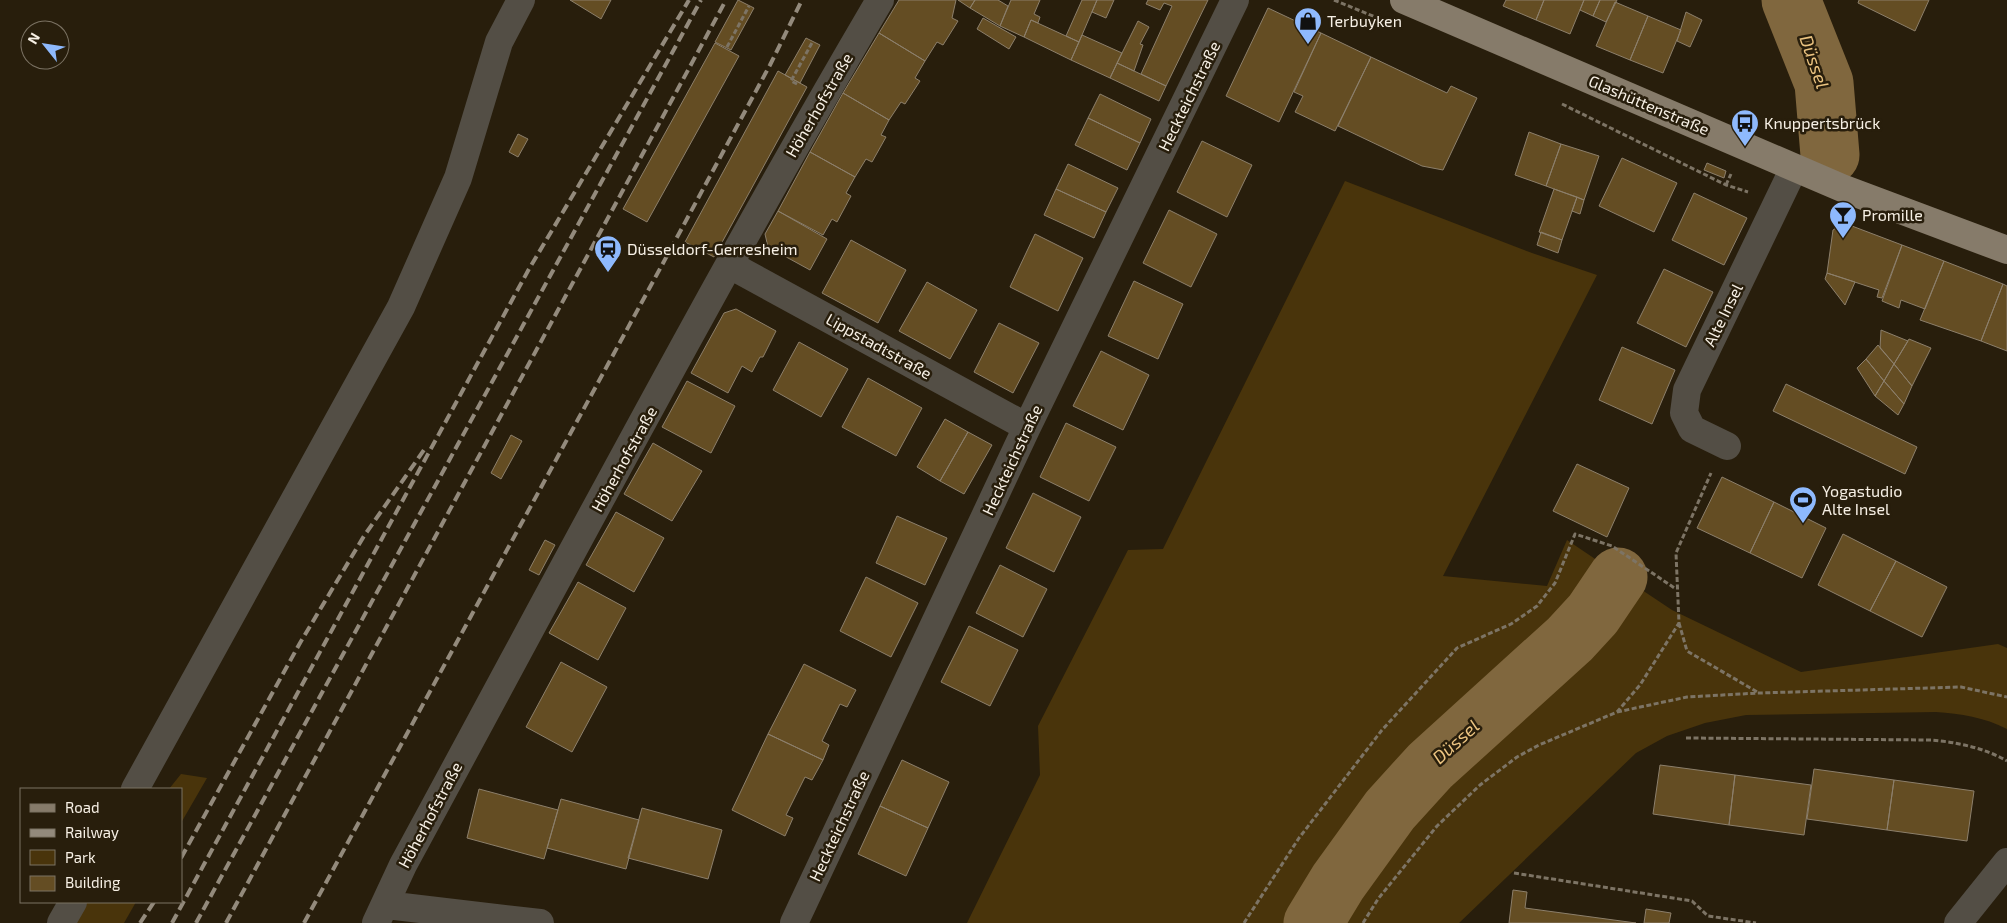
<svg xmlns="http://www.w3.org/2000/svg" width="2007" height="923" viewBox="0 0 2007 923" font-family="'Exo 2',sans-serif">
<rect width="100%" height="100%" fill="#281e0c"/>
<path fill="#49340b" d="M1345,181l187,72 65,22 -154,301 104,10 20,-46 49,33 -26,38 -22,24 -160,147 -73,98 -26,43h-342l73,-148 -2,-49 90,-176 35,-1z
M1624,578l48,32 129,62 197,-28 9,4v81c-23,-12 -46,-15 -71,-17l-190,3 -41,8 -38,13 -31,17 -177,170h-141l26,-41 58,-80 39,-41 149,-136z
M181,774l26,4 -26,45v-34h-12z
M87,902h49l-12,21h-50z"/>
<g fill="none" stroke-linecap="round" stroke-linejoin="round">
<path stroke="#80673e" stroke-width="59" d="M1791,0l33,83 6,72
M1313,923l25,-41 52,-72 40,-44 140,-127 23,-25 25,-37"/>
</g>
<path fill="#644d23" stroke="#8c7f6b" d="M570,0h41l-10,19z
M738,0l16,8 -23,42 -16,-8z
M899,0h57l-4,18 6,3 -15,24 -6,-3 -12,19 -46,-28z
M958,0h17l-5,8z
M975,0h23l10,6 -8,20 -30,-18z
M1011,0h29l-6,14 6,3 -2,6 -7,-3 -7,17 -24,-11z
M1082,0h15l-18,42 -13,-6z
M1097,0h17l-8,18 -14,-6z
M1148,0h60l-42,86 -25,-12 31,-68 -8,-3 -4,7 -14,-6z
M1506,0h38l-8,20 -33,-14z
M1544,0h40l-14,34 -34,-14z
M1584,0h16l-7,16 -13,-6z
M1600,0h17l-11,22 -13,-6z
M1859,0h70l-14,31 -57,-28z
M1615,2l33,14 -18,44 -34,-14z
M1268,8l53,25 -42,89 -53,-26z
M1686,12l16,8 -12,27 -13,-6z
M1648,16l33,14 -18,43 -33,-13z
M983,18l33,19 -7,12 -32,-20z
M1031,20l48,22 -8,18 -47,-23z
M1138,21l11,6 -9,17 3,1 -9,26 -17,-8z
M879,33l46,28 -10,17 5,3 -15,23 -4,-2 -12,18 -46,-27z
M1321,33l50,24 -36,74 -40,-19 8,-16 -9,-4z
M1082,35l40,18 -12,25 -39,-18z
M806,38l14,7 -20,38 -15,-8z
M715,43l24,13 -92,166 -24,-13z
M1371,57l76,36 4,-7 26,12 -34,72 -21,-4 -84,-40z
M1117,63l49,23 -7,15 -49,-23z
M778,71l29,16 -93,170 -29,-15z
M843,93l46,27 -8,15 5,2 -14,25 -6,-3 -11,18 -45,-25z
M1100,94l51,25 -11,24 -52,-25z
M1088,118l52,25 -13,27 -52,-25z
M1529,132l32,12 -15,42 -31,-11z
M518,134l10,5 -10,18 -9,-5z
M1202,141l50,24 -25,52 -50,-25z
M1561,144l38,12 -15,44 -38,-14z
M810,152l45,25 -9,16 5,3 -14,26 -5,-3 -9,16 -45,-24z
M1622,158l55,25 -23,49 -55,-26z
M1707,163l19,8 -2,7 -20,-8z
M1068,164l50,24 -12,24 -50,-23z
M1056,189l50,23 -12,26 -50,-23z
M1554,189l23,8 -15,43 -23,-8z
M1694,193l53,25 -23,47 -52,-25z
M1577,197l7,3 -4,14 -8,-3z
M1169,210l48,24 -26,53 -48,-24z
M778,211l49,28 -17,31 -42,-23 -3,-13z
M1844,223l58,22 -20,53 -5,-1 2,-7 -52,-17 6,-43z
M1541,232l21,8 -4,13 -21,-8z
M1035,234l48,24 -25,53 -48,-24z
M851,240l55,30 -28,53 -56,-30z
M1902,245l42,16 -19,48 -24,-9 -2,8 -17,-7z
M1944,261l59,23 -22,57 -61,-21z
M1664,269l49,23 -27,55 -49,-24z
M1827,273l28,9 -10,23 -20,-26z
M1134,281l49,23 -25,55 -50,-23z
M927,282l50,28 -27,49 -51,-28z
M2003,284l4,2v65l-26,-10z
M736,309l40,22 -13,26h-3l-8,15 -10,-6 -14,27 -37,-20 33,-60z
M999,323l40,20 -26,50 -39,-21z
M1881,330l27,11 -14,23 -14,-16z
M1909,339l22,9 -19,38 -18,-22z
M799,342l49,27 -27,48 -48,-27z
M1878,345l16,19 -10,17 -18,-22z
M1622,347l53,23 -23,54 -53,-24z
M1101,351l48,24 -26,55 -50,-24z
M1866,359l18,22 -9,15 -18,-28z
M1894,364l18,22 -8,18 -20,-23z
M868,378l54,30 -26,48 -54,-29z
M687,381l48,25 -24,47 -49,-26z
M1884,381l20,23 -6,11 -23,-19z
M1786,384l131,63 -12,27 -132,-63z
M945,419l23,13 -28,49 -23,-14z
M1066,423l50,24 -27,54 -49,-24z
M968,432l24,13 -28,49 -24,-13z
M511,435l11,6 -21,38 -10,-6z
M653,443l49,28 -30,50 -48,-27z
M1577,464l52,24 -22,49 -54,-26z
M1722,477l52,25 -24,51 -53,-25z
M1033,493l48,24 -27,55 -48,-24z
M1774,502l52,26 -24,50 -52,-25z
M616,512l48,26 -30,54 -48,-27z
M897,516l50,22 -22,47 -49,-22z
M1843,534l53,27 -26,50 -52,-26z
M545,540l10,5 -16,30 -10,-5z
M1896,561l51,26 -25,50 -52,-26z
M1000,565l47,24 -24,48 -47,-24z
M866,577l52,26 -27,54 -51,-26z
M578,582l48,26 -28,52 -49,-27z
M969,626l49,24 -28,56 -49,-24z
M561,662l46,25 -35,65 -46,-25z
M804,664l52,26 -9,17 -7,-3 -18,37 7,4 -6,15 -55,-26z
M768,734l55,26 -11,20 -7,-3 -19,38 7,3 -8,18 -53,-26z
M902,760l47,22 -21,46 -48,-22z
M1660,765l75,10 -6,50 -76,-11z
M1814,769l80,11 -7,50 -80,-11z
M1735,775l76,10 -7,50 -75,-10z
M1894,780l80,11 -7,50 -80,-11z
M479,789l79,21 -14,49 -77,-21z
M561,799l78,21 -13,49 -79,-21z
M880,806l48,22 -22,48 -48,-22z
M642,808l80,22 -14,49 -80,-21z
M1513,890l14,2 -2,16 111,15h-127z
M1646,909l25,4 -2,10h-25z"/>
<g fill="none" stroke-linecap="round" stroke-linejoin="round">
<path stroke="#7d7465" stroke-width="3" stroke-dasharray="5 2.5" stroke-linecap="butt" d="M1334,0l46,19
M727,47l22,-41
M797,84l-6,-3 22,-40
M1562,104l164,81 22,7
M1726,185l5,-11
M1679,623l8,28 72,42
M1617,712l70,-15 72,-4 202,-6 46,10
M1686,738l245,2c25,2 54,8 76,21
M1514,873l178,28 16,15 48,7
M1244,923l55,-85 83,-108 75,-82 54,-24 26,-18 18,-23 20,-49 37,12 64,43
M1363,923l15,-24 59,-73 43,-41 37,-28 22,-12 78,-33 23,-27 39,-62 -3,-70 35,-80"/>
<path stroke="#534e45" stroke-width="28" d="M730,265l297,162
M1727,446l-35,-17 -8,-16 3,-23 107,-222
M135,789l266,-482 57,-129 41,-136 22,-42
M386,905l154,18
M61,923l12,-21
M376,923l27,-58c157,-289 310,-581 477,-865
M794,923l233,-496 208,-427
M1958,923l49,-61"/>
<path stroke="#867b6a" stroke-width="28" d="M1404,0l438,188 165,62"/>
<path stroke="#938a7c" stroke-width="4" stroke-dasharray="10 5" stroke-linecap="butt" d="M181,858l119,-215 64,-107 60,-86
M140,923l14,-21
M172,923l357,-654 160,-269
M196,923l505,-923
M226,923l500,-923
M304,923l364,-669 102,-189 32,-65"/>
</g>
<defs>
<g id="shop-pin" transform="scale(1.4375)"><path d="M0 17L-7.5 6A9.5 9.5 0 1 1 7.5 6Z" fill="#8eb9fd" stroke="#281e0c"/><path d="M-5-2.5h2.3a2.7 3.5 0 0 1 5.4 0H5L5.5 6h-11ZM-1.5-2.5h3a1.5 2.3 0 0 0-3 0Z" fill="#111"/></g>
<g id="bus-pin" transform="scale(1.4375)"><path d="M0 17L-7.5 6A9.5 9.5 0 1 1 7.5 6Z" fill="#8eb9fd" stroke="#281e0c"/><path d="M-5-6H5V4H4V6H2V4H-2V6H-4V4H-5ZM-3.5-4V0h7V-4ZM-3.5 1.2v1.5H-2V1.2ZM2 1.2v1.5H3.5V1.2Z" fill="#111"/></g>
<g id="bar-pin" transform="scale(1.4375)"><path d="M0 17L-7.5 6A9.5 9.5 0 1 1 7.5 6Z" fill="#8eb9fd" stroke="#281e0c"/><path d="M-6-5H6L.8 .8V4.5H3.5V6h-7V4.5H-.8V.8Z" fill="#111"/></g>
<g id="station-pin" transform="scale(1.4375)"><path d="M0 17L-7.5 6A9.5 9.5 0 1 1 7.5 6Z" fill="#8eb9fd" stroke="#281e0c"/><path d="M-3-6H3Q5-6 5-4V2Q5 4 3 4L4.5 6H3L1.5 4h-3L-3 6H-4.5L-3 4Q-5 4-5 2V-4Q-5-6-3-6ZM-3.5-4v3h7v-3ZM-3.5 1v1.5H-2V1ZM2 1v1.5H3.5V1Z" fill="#111"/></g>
<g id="stadium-pin" transform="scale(1.4375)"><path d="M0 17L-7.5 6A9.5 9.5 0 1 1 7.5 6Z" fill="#8eb9fd" stroke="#281e0c"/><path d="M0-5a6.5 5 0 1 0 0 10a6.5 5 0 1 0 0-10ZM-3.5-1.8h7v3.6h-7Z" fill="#111"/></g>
</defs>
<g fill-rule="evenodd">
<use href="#shop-pin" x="1308" y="21"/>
<use href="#bus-pin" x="1745" y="123"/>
<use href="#bar-pin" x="1843" y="215"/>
<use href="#station-pin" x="608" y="249"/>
<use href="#stadium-pin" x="1803" y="500"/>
</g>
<g text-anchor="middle" stroke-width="5" stroke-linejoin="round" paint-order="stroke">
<g font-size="16" fill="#f7f0e5" stroke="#281e0c" text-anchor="start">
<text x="1327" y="27">Terbuyken</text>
<text x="1764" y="129">Knuppertsbrück</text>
<text x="1862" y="221">Promille</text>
<text x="627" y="255">Düsseldorf-Gerresheim</text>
<text x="1822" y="497">Yogastudio<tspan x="1822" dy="18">Alte Insel</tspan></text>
</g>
<g font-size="16" fill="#f7f0e5" stroke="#281e0c">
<text transform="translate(1189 96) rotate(-64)" y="6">Heckteichstraße</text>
<text transform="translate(819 105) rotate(-60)" y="6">Höherhofstraße</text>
<text transform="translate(1649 105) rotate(23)" y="6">Glashüttenstraße</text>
<text transform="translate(1723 315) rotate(-64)" y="6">Alte Insel</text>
<text transform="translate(879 346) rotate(29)" y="6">Lippstadtstraße</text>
<text transform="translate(624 459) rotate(-61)" y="6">Höherhofstraße</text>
<text transform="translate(1012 460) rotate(-65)" y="6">Heckteichstraße</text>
<text transform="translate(430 815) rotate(-62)" y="6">Höherhofstraße</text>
<text transform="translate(839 826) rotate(-65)" y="6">Heckteichstraße</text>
</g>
<g font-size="18" font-style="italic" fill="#ecc481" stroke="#281e0c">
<text transform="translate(1814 62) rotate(71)" y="6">Düssel</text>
<text transform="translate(1456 742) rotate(-42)" y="6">Düssel</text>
</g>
</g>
<rect x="20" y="788" width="162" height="115" fill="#281e0c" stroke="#7b7263"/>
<rect x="30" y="804" width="25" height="8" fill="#867b6a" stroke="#7b7263"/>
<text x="65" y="813" font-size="15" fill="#f7f0e5">Road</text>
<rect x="30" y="829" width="25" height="8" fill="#938a7c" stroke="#7b7263"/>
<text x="65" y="838" font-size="15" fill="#f7f0e5">Railway</text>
<rect x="30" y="850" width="25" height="15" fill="#49340b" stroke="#7b7263"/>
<text x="65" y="863" font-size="15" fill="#f7f0e5">Park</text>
<rect x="30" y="876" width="25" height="15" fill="#644d23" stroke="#7b7263"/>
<text x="65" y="888" font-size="15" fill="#f7f0e5">Building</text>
<g transform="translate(45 45) rotate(300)"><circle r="24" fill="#281e0c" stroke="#7b7263"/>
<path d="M0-4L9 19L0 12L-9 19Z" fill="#8eb9fd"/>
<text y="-8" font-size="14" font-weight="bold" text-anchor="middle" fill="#f7f0e5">N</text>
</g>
</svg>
